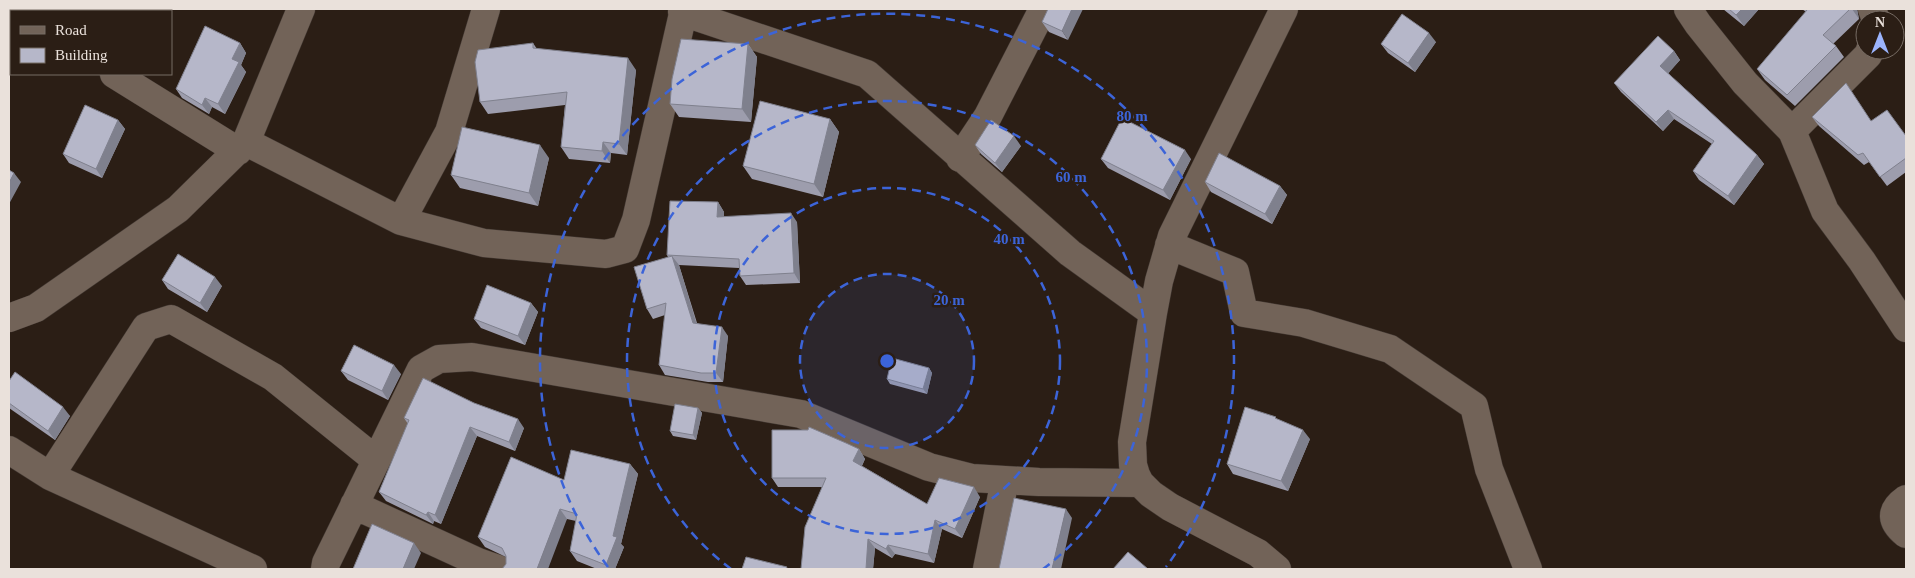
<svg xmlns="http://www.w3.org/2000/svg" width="1915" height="578" viewBox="0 0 1915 578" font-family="Georgia,serif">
<rect width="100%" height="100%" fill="#2b1e15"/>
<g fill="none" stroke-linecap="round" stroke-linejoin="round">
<g stroke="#423832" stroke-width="29">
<path id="minor" d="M14,9l4,2
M1688,9l10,15 47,59 47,48 33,80 37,50 44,67
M1872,9l4,11
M682,12l185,62 203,179 83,60
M114,74l124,77
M1792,131l76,-76 2,-5
M246,142l155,79 83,22 122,11 19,-5 11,-29 48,-211
M960,158l28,-42 55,-107
M401,221l48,-89 37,-123
M1169,245l66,27 9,41 60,10 86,26 84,57 15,63 39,100
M9,318l27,-10 142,-99 68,-67 55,-133
M9,450l41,26 203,93
M50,476l96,-149 25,-8 102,58 103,83
M1906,499c-17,12 -15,23 0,35
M354,505l124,57 20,7
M325,569l1,-6 95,-194 18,-10 33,-2 329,57 128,53 43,11 67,4 101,1
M987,569l18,-89
M1277,569l-19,-16 -88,-46 -19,-13 -11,-11 -4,-8 -3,-10 -1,-23 21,-129 6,-32 13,-45 112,-227"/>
</g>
<use href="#minor" stroke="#726358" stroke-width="28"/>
</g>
<path fill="#9d9dad" d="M1048,9l20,31 -19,-8 -7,-10z
M1723,9h36l-15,17z
M1802,9h55l2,10 -26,25 3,2 8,11 -49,49 -30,-26 -8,-11 49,-57z
M1436,42l-21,30 -27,-19 -7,-9z
M240,43l6,10 -5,12 5,7 -21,42 -13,-7 -3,7 -27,-16 -6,-9z
M533,43l4,6 99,21 -9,85 -16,-2 -1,10 -41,-4 -8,-12 4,-42 -77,9 -8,-12z
M748,44l9,13 -6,65 -72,-5 -9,-13z
M1674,51l6,9 -12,13 89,82 7,9 -30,41 -35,-25 -6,-9 19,-27 -38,-25 -11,12 -42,-39 -7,-9z
M1812,117l59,4 35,15v36l-19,14 -18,-24 -5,3 -45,-39z
M830,119l9,13 -16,65 -71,-18 -9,-13z
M118,120l7,9 -23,49 -33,-15 -6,-9z
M975,145l46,1 -19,26 -21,-18z
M549,158l-11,48 -78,-18 -9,-13z
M1101,159h90l-21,41 -62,-32z
M1205,182l75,4 7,9 -15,29 -61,-32z
M718,202l6,10v5l73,5 3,61 -54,2 -6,-9 -1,-8 -60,-3 18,58 31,13 -5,46h-15l-43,-7 -6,-10 6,-50 -12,4 -6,-10 21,-52 -1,-2z
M162,280l60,6 -15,26 -39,-23z
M531,303l7,9 -13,33 -44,-17 -7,-9z
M929,368l3,5 -5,21 -37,-10 -3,-5z
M341,371l60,3 -13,26 -40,-20z
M9,381l61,35 -15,24 -46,-32z
M698,408l4,5 -6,27 -23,-4 -3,-5z
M404,418l120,10 -9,23 -38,-15 -36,88 -7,-3 -1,3 -47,-23 -7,-9 29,-68z
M1310,439l-22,52 -55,-17 -6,-10z
M859,449l6,10 -3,7 65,38 53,-7 -18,41 -20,-9 -8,34 -39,-9 -3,4 -17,-10 -2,21h-72l21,-82h-44l-6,-9z
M630,464l8,10 -17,70 3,3 -9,22h-18l-20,-8 -7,-10 6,-30 -9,-2 -61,45v-7l-21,-10 -7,-10 86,-57z"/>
<path fill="#7f808d" d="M1072,9h11l-15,31 -6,-9z
M1742,9h17l-15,17 -8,-11z
M1852,9h5l2,10z
M1429,33l7,9 -21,30 -7,-9z
M240,43l6,10 -5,12 5,7 -21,42 -7,-10 14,-45z
M748,44l9,13 -6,65 -9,-13z
M1674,51l6,9 -13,15 -7,-9z
M628,58l8,12 -9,85 -8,-11z
M205,98l7,9 -3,7 -7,-9z
M1668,110l6,9 -11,12 -7,-9z
M830,119l9,13 -16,65 -9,-13z
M118,120l7,9 -23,49 -6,-9z
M1014,136l7,10 -19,26 -7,-9z
M603,142l8,11 -1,10 -8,-12z
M540,145l9,13 -11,48 -9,-13z
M1185,150l6,9 -21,41 -7,-10z
M1757,155l7,9 -30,41 -6,-9z
M14,173l7,9 -12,22v-21z
M1280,186l7,9 -15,29 -7,-10z
M718,202l6,10v14l-7,-9z
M791,213l6,9 3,61 -6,-10z
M672,256l7,9 20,67 -6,-9z
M215,277l7,9 -15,26 -7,-9z
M531,303l7,9 -13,33 -7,-9z
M722,327l6,9 -5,46 -7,-9z
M394,365l7,9 -13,26 -6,-9z
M929,368l3,5 -5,21 -4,-5z
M63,407l7,9 -15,24 -7,-9z
M698,408l4,5 -6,27 -3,-5z
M518,419l6,9 -9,23 -6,-9z
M470,427l7,9 -36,88 -6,-9z
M1303,430l7,9 -22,52 -7,-10z
M859,449l6,10 -6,12 -6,-10z
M630,464l8,10 -17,70 3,3 -9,22h-6l-3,-4 7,-29z
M974,487l6,10 -18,41 -7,-9z
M560,509l7,10 -19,50h-11z
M1066,509l6,9 -11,51h-9z
M428,512l6,9 -1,3 -7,-9z
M935,520l7,9 -8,34 -6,-9z
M868,539l7,9 -2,21h-7z
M414,543l7,10 -7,16h-11z
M888,545l7,9 -3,4 -6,-9z"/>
<path fill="#b6b7c9" stroke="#7f808d" d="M119,9h14l5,2h-21z
M1048,9h24l-10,22 -20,-9z
M1729,9h13l-6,6z
M1806,9h44l-27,26 13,11 -49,49 -30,-26 50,-59z
M1402,14l27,19 -21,30 -27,-19z
M205,26l35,17 -8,16 7,3 -21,42 -13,-6 -3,7 -26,-16z
M1658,36l16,15 -14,15 97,89 -29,41 -35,-25 21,-30 -46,-31 -12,12 -42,-39z
M681,39l67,5 -6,65 -72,-5 2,-25z
M533,43v5l95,10 -9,86 -16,-2 -1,9 -41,-4 6,-55 -87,10 -5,-40 3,-12z
M1846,83l25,38 16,-11 19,26v22l-26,19 -17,-24 -5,2 -46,-38z
M760,101l70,18 -16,65 -71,-18z
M85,105l33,15 -22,49 -33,-15z
M1122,118l63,32 -22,40 -62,-31z
M991,120l23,16 -19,27 -20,-18z
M462,127l78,18 -11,48 -78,-18z
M1219,153l61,33 -15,28 -60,-32z
M9,170l5,3 -5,10z
M670,201l48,1 -1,15 74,-4 3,60 -54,3 -1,-17 -72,-4z
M178,254l37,23 -15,26 -38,-23z
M672,256l21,67 29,4 -6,46h-15l-42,-8 7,-62 -19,6 -13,-42z
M487,285l44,18 -13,33 -44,-17z
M354,345l40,20 -12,26 -41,-20z
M892,358l37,10 -6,21 -36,-10z
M15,372l48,35 -15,24 -39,-28v-22z
M423,378l51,25 44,16 -9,23 -39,-15 -35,88 -7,-3 -2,3 -47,-23 30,-72 -5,-2z
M675,404l23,4 -5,27 -23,-4z
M1245,407l31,10 -1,1 28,12 -22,51 -54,-17z
M809,427l37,16 13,6 -6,12 74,43 12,-26 35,9 -19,42 -20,-9 -7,34 -40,-9 -2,4 -18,-10 -2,30h-65l4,-42 21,-49h-54v-48h36z
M571,450l59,14 -17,72 4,1 -11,28 -36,-14 7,-37 -17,-5 -23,60h-35l4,-5v-8l-4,-8 -24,-11 33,-80 53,23z
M1014,498l52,11 -14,60h-53z
M372,524l42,19 -11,26h-50z
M1128,552l20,17h-35z
M746,557l41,10 -1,2h-44z"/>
<circle cx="887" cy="361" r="87" fill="#3c64d8" fill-opacity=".12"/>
<g fill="none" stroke="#3c64d8" stroke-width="2.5" stroke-dasharray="9 6">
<circle cx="887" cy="361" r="87"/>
<circle cx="887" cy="361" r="173"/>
<path d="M731 569A260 260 0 1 1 1043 569"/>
<path d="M608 567A347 347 0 1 1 1166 567"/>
</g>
<circle cx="887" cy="361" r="8" fill="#3c64d8" stroke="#2b1e15" stroke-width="2.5"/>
<g font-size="15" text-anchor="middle" font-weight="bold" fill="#3c64d8" stroke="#2b1e15" stroke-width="5" stroke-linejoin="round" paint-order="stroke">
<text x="1132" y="121">80 m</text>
<text x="1071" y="182">60 m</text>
<text x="1009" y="244">40 m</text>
<text x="949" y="305">20 m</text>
</g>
<rect width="1915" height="578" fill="none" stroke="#eae1db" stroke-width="20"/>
<rect x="10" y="10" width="162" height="65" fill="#2b1e15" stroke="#776c64"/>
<rect x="20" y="26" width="25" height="8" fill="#726358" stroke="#776c64"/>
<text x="55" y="35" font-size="15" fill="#eae1db">Road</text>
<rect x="20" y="48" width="25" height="15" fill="#b6b7c9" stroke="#776c64"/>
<text x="55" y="60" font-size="15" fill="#eae1db">Building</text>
<g transform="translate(1880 35)"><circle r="24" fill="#2b1e15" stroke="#776c64"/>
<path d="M0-4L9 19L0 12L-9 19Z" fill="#9bb4fd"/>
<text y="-8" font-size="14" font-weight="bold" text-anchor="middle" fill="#eae1db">N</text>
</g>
</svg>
